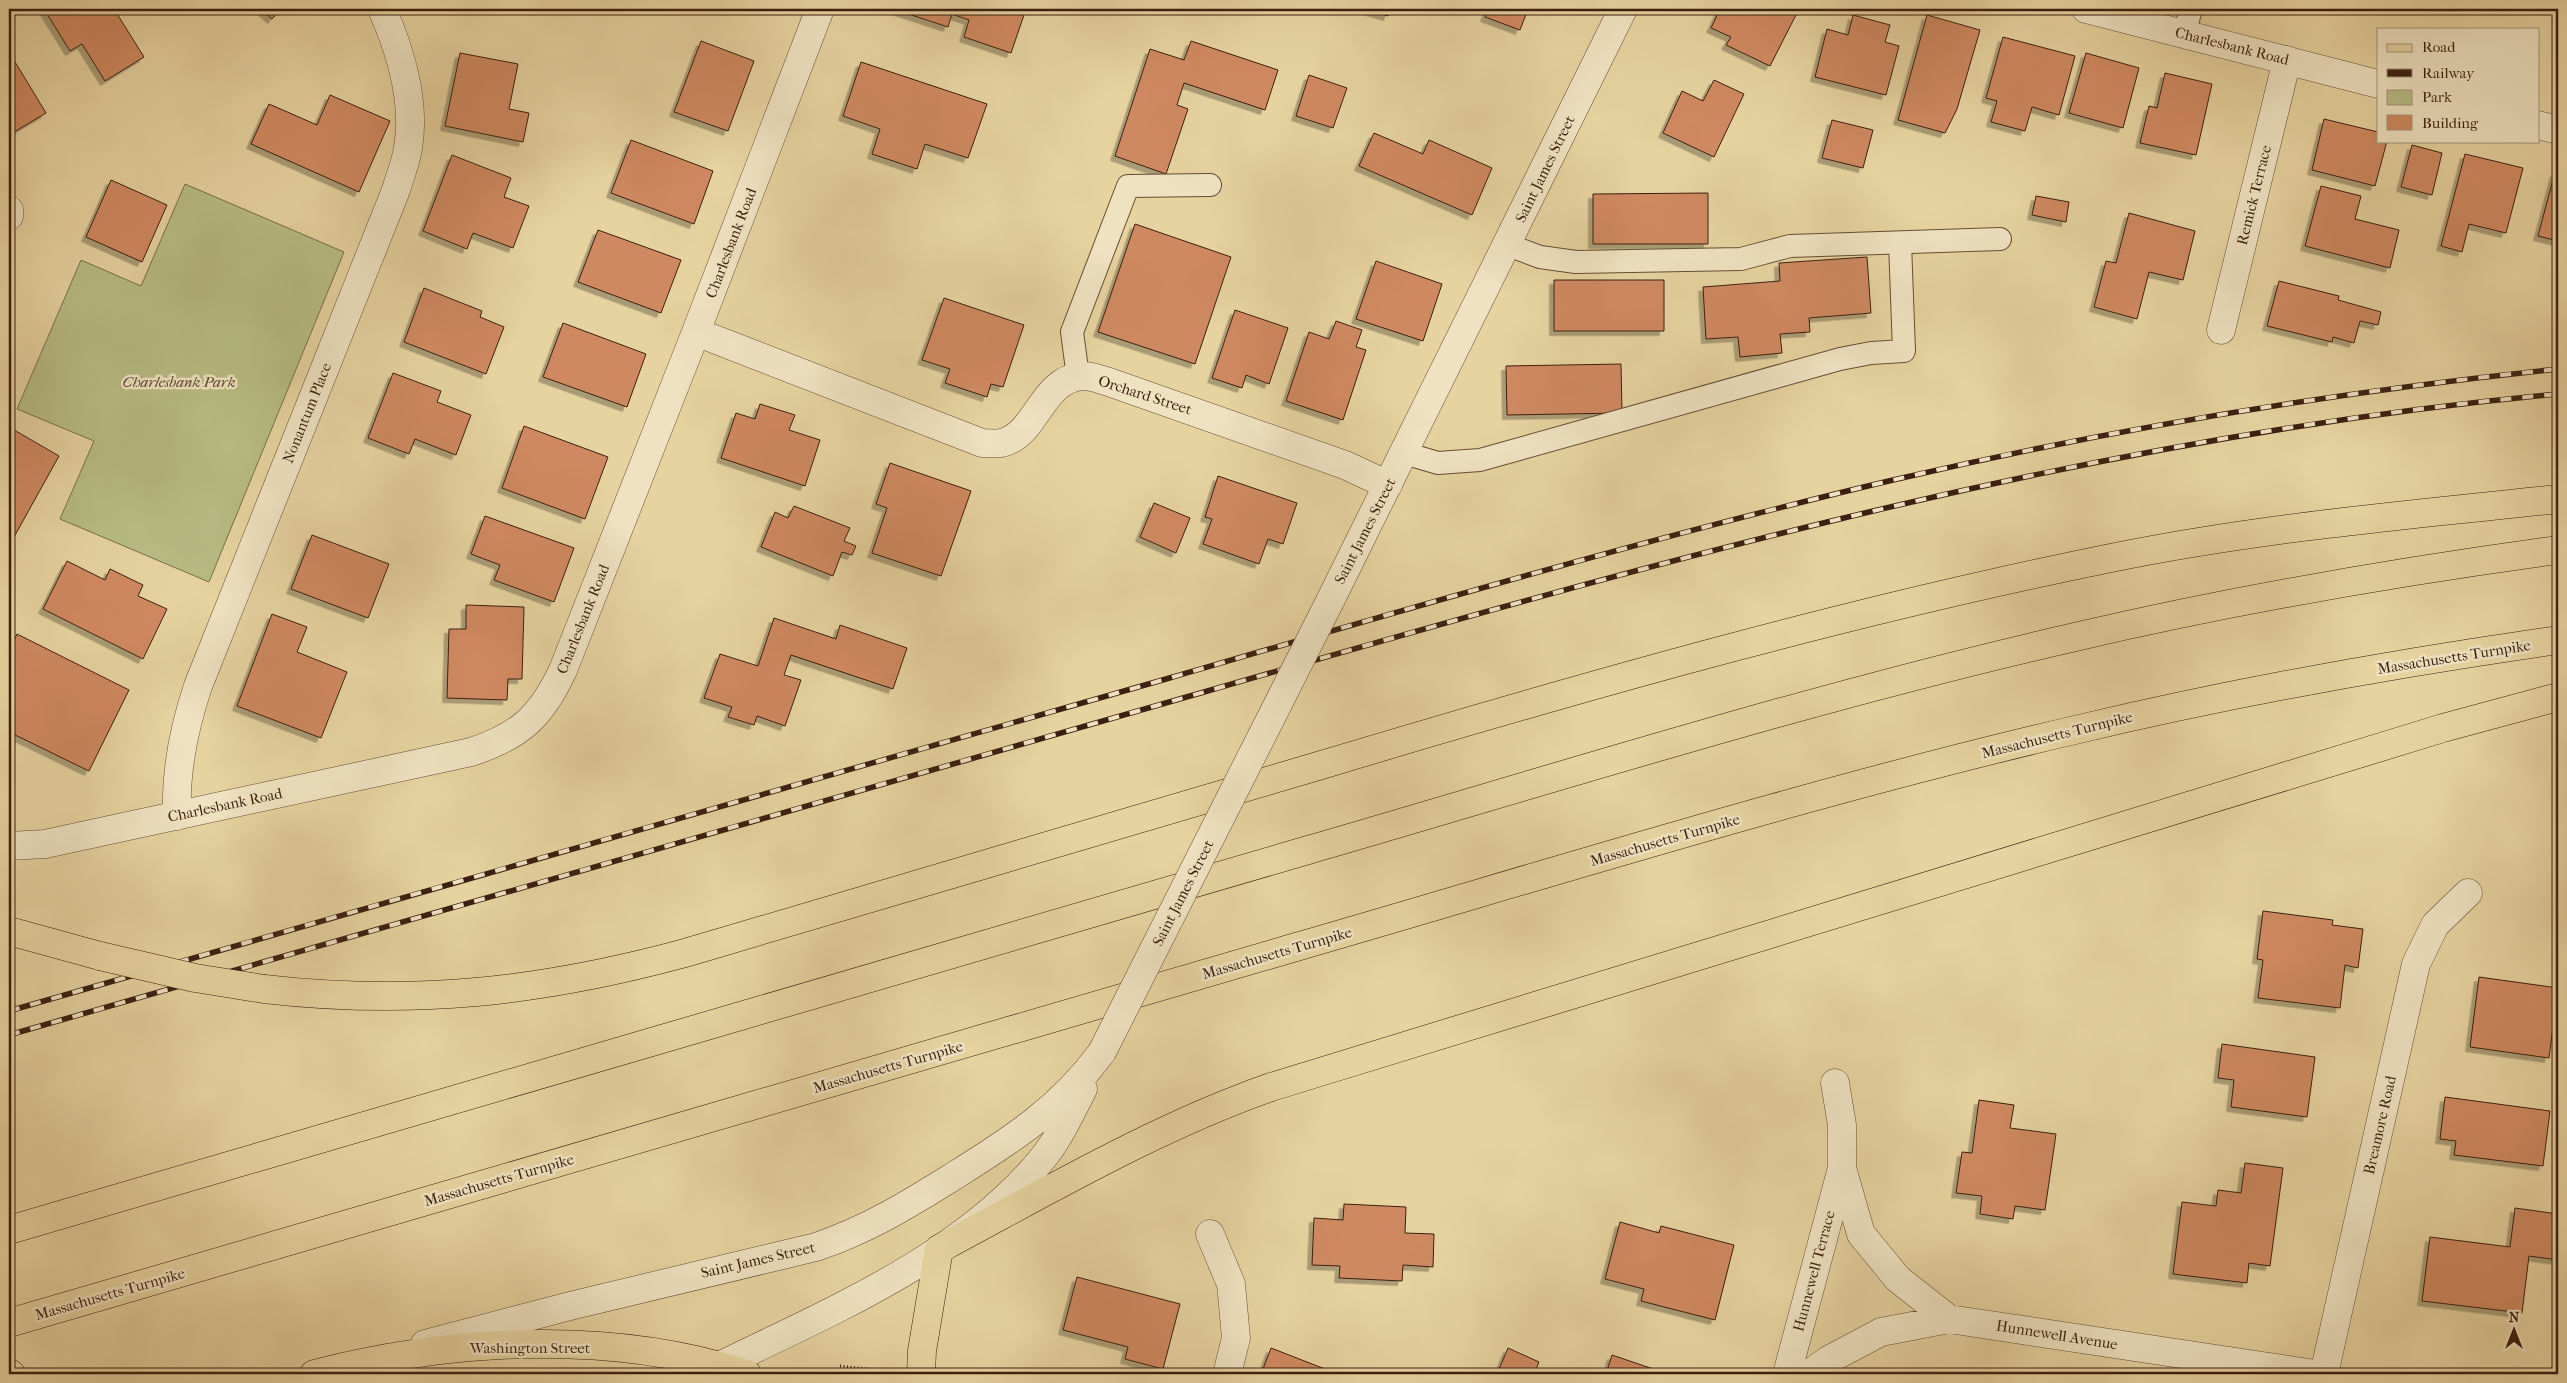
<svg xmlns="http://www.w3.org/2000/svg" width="2567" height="1383" viewBox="0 0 2567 1383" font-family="'IM FELL French Canon',serif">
<defs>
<filter id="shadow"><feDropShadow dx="-4.5" dy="4.5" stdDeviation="0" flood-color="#0004"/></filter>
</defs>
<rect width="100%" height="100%" fill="#e6d3a0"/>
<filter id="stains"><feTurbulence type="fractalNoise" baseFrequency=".004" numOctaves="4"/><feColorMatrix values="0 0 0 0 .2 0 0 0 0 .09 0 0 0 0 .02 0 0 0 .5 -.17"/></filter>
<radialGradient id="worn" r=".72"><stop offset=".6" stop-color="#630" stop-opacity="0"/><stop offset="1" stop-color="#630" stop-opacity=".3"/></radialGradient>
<path fill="#b7bc83" stroke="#796e4a" d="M185,184l159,68 -135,330 -149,-63 34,-78 -77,-32 64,-149 60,26z"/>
<path fill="#cf8961" stroke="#3b1f10" filter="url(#shadow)" d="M44,9h70l30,48 -39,24 -23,-37 -12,7z
M261,9h20l-9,10z
M893,9h133l-15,44 -47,-16 5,-17 -17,-6 -4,13z
M1364,9h26l-2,7z
M1488,9h40l-8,21 -35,-13z
M1720,9h79l-29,57 -44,-21 5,-8 -20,-9z
M1853,15l37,10 -5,17 14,4 -13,49 -71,-18 12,-48 21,6z
M1927,15l53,15 -23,79 -12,24 -47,-13z
M2003,37l72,19 -16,59 -27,-8 -7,24 -34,-9 6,-21 -11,-3z
M701,41l53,20 -26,70 -54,-19z
M1191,41l87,29 -13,40 -81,-27 -7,22 11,4 -22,65 -51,-18 35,-107 34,11z
M9,52l37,61 -37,22z
M460,53l58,11 -9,45 20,4 -6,29 -78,-16z
M2086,53l53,15 -16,60 -54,-15z
M861,62l126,42 -19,54 -43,-14 -8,25 -45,-15 8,-25 -37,-13z
M2165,73l47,11 -16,71 -56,-12 9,-37 8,2z
M1309,75l38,13 -14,40 -37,-12z
M1714,80l30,14 -30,63 -51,-24 19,-42 21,10z
M330,95l60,26 -31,71 -108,-48 18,-40 48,21z
M2324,119l54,13v9h9l-12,45 -63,-16z
M1832,120l41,10 -10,38 -41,-10z
M1374,133l49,21 6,-14 63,28 -20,47 -113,-49z
M631,140l82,31 -19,53 -83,-31z
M2412,145l30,8 -10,42 -31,-8z
M2465,154l58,14 -17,65 -37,-9 -7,28 -21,-6z
M452,155l59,23 -7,19 25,9 -16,42 -40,-15 -6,16 -44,-18z
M2555,172l3,1v68l-20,-5z
M111,180l56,25 -25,57 -56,-25z
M2321,186l40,10 -6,23 44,11 -9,38 -85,-22z
M1708,193v51h-115v-50z
M2036,196l33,6 -3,20 -34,-7z
M2129,213l66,18 -12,49 -34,-8 -12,47 -43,-12 12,-46 10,2z
M1135,224l96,33 -36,107 -97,-32z
M598,230l83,30 -20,53 -83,-31z
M1867,257l4,56 -62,5 1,14 -30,2 2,19 -42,4 -2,-20 -32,2 -3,-52 77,-6 -1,-18z
M1376,261l66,23 -19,57 -67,-22z
M1554,280h110v51h-110z
M2279,281l60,15 -1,4 43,12 -3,13 -18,-4 -6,22 -21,-6 -1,5 -65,-16z
M424,288l58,23 -2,6 24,10 -18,47 -82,-32z
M944,298l80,27 -21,62 -12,-3 -4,13 -42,-14 5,-14 -28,-9z
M1235,310l53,18 -19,56 -23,-9 -4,13 -30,-10z
M1336,321l26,9 -6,17 10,3 -23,70 -57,-19 23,-69 20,7z
M563,323l83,31 -19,53 -84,-30z
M1621,364l1,49 -115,2 -1,-49z
M393,373l48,18 -4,11 34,13 -15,40 -41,-16 -6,15 -41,-16z
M760,404l35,11 -6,15 31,10 -15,46 -84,-28 15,-45 19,6z
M524,426l84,31 -23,62 -83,-31z
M9,427l50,29 -50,90z
M890,463l81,28 -30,85 -69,-23 15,-45 -11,-4z
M1218,476l79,27 -14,41 -15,-5 -9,25 -56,-20 9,-25 -7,-2z
M1154,503l36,15 -14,35 -36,-16z
M794,506l56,22 -6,13 12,5 -4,9 -10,-3 -9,24 -72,-29 14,-35 13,6z
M485,516l89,32 -20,54 -60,-22 6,-15 -29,-11z
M312,535l77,29 -21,54 -77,-29z
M67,561l38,19 5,-11 33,16 -5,11 29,13 -24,50 -100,-50z
M466,605l58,2 -2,72h-14l-1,21 -60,-2 2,-69h17z
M272,614l35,13 -10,25 50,20 -26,66 -84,-32z
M774,618l62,21 4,-14 67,23 -14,41 -102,-34 -7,20 17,5 -16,46 -28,-10 -3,9 -26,-8 4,-10 -28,-9 16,-44 38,12z
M17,634l112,56 -40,81 -80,-39v-80z
M2263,911l70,9 -1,5 31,4 -5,39 -13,-3 -5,43 -82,-10 5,-38 -6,-1z
M2479,977l79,11 -9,70 -79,-11z
M2222,1044l93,13 -8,60 -76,-10 3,-27 -16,-2z
M2445,1097l105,14 -7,55 -89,-11 2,-14 -16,-2z
M1979,1100l35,5 -4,23 46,6 -11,76 -30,-4 -2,13 -33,-5 2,-18 -26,-3 6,-41 10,1z
M2245,1163l38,5 -13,98 -21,-3 -2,20 -74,-9 9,-72 34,4 2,-16 23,3z
M1344,1204l62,3 -1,26 29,1 -1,33 -30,-2 -1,16 -63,-3 1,-12 -28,-1 2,-47 29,2z
M2515,1208l43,6v46l-29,-4 -7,57 -100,-12 8,-64 80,10z
M1620,1222l39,11 2,-7 73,19 -19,75 -74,-19 3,-12 -39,-10z
M1077,1277l103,27 -17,65 -38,-10 3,-12 -65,-17z
M1271,1348l54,21 -2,5h-62z
M1508,1348l31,14 -5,12h-37z
M1612,1355l56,19h-62z
M1053,1369l17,5h-19z"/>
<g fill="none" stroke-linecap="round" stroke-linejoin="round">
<g stroke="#664c34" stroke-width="24">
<path id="service" d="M2184,35l7,-26
M1508,245l32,12 36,5 165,-3 49,-13 210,-7
M1078,377l-6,-45 56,-146 82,-1
M1404,453l34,10 42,-3 360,-101 31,-6 33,-2 -4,-108"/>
</g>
<g stroke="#664c34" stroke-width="29">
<path id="minor" d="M9,210v6
M2221,330l66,-270
M696,332l286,111c6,0 13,1 19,0 37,-8 39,-64 82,-67 8,0 16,3 23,5l239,84 43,20
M177,816c-2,-45 7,-88 21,-130l198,-496c4,-14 10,-28 12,-42 8,-47 -7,-96 -26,-139
M9,846l36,-2 426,-92c49,-16 70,-35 92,-82l133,-338 124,-323
M1842,1168l19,66 37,45 51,40
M1210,1234l21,50 5,54 -9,36
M1787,1374l55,-206v-43l-7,-42
M1809,1374l21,-15 51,-27 68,-13 366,55
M2324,1374l92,-410 19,-39 33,-32"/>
</g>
<g stroke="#664c34" stroke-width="29">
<path id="tertiary" d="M2086,9l292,75
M2538,125l20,5
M1330,601l293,-592
M425,1344l145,-38 246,-59c53,-18 91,-42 138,-71 59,-37 106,-67 148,-124
M719,1366c111,-54 245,-110 324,-208 17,-21 28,-46 40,-69"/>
</g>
<g stroke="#3b1f10" stroke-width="29">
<path id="primary" d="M9,1373l2,1
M314,1374c137,-35 296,-45 433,0
M921,1374l1,-23 17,-102"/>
</g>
<g stroke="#3b1f10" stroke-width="29">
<path id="motorway" d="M9,931l91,25
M264,989c148,17 277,3 421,-36 211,-62 422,-125 633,-187 260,-78 522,-153 788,-207 150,-31 301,-44 452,-60
M9,1230c433,-127 866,-253 1299,-380 255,-74 508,-154 767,-213 159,-37 321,-65 483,-87
M939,1249c109,-58 216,-121 332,-162l1172,-359 115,-31
M9,1323c429,-125 858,-250 1287,-376 259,-75 517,-156 779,-217 160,-38 321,-67 483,-90"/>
</g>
<path stroke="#3b1f10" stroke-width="3" stroke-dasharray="1 2.5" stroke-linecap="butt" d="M840,1366l46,5"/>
<use href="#service" stroke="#efe2c1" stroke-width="22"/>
<use href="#minor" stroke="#efe2c1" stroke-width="28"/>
<use href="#tertiary" stroke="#efe2c1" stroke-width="28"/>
<use href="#primary" stroke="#e6d3a0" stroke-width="28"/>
<use href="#motorway" stroke="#e6d3a0" stroke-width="28"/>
<g stroke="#3b1f10" stroke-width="5.5">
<path id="rail" d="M9,1011c385,-111 771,-222 1157,-332 241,-70 482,-141 727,-199 219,-51 442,-88 665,-111
M9,1035c398,-114 796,-229 1195,-343 444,-128 892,-256 1354,-298"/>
</g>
<use href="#rail" stroke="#efe2c1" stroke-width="4" stroke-dasharray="11" stroke-linecap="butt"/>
<g stroke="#664c34" stroke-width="29" stroke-linecap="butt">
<path id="tertiary-bridge" d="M1102,1052l228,-451"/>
</g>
<g stroke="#3b1f10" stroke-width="29" stroke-linecap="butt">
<path id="motorway-bridge" d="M100,956l95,22 69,11"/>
</g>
<use href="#tertiary-bridge" stroke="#efe2c1" stroke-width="28"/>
<use href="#motorway-bridge" stroke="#e6d3a0" stroke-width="28"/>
</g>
<g text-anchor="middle" stroke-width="5" stroke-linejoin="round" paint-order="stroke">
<g font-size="15" fill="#3b1f10" stroke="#efe2c1">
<text transform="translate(2232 46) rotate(14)" y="5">Charlesbank Road</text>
<text transform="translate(1545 169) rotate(-64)" y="5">Saint James Street</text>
<text transform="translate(2254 195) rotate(-76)" y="5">Remick Terrace</text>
<text transform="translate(731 243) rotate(-69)" y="5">Charlesbank Road</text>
<text transform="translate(1145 395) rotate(18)" y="5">Orchard Street</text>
<text transform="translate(307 413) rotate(-68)" y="5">Nonantum Place</text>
<text transform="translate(1365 531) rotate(-63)" y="5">Saint James Street</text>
<text transform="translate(583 619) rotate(-68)" y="5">Charlesbank Road</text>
<text transform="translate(2454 657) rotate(-9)" y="5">Massachusetts Turnpike</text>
<text transform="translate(2057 735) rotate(-14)" y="5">Massachusetts Turnpike</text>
<text transform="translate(225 805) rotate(-12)" y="5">Charlesbank Road</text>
<text transform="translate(1665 840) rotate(-16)" y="5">Massachusetts Turnpike</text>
<text transform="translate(1183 893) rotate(-63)" y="5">Saint James Street</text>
<text transform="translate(1277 953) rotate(-16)" y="5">Massachusetts Turnpike</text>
<text transform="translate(888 1067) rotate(-16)" y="5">Massachusetts Turnpike</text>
<text transform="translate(2380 1125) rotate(-77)" y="5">Breamore Road</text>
<text transform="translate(499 1180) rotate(-16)" y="5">Massachusetts Turnpike</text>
<text transform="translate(758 1260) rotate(-13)" y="5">Saint James Street</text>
<text transform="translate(1814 1271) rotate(-75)" y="5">Hunnewell Terrace</text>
<text transform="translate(110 1294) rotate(-16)" y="5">Massachusetts Turnpike</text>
<text transform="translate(2057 1335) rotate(9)" y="5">Hunnewell Avenue</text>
<text x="530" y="1353">Washington Street</text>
</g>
<g font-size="15" font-style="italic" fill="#5a462d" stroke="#efe2c1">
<text x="179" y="387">Charlesbank Park</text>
</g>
</g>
<rect width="2567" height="1383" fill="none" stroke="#e6d3a0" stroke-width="30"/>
<rect x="10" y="10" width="2547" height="1363" fill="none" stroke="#3b1f10" stroke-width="2.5"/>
<rect x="15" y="15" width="2537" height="1353" fill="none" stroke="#3b1f10"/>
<rect x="2377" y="28" width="162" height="115" fill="#efe2c1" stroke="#a7947a"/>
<rect x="2387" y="44" width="25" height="8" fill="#e6d3a0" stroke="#a7947a"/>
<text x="2422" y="52" font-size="15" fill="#3b1f10">Road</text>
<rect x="2387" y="69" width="25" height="8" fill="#3b1f10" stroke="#a7947a"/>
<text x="2422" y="78" font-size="15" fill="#3b1f10">Railway</text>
<rect x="2387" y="90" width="25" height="15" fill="#b7bc83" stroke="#a7947a"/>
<text x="2422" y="102" font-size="15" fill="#3b1f10">Park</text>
<rect x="2387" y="115" width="25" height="15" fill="#cf8961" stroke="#a7947a"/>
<text x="2422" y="128" font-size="15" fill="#3b1f10">Building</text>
<g transform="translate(2514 1330)" stroke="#efe2c1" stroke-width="4" paint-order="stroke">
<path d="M0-4L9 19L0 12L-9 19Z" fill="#3b1f10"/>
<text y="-8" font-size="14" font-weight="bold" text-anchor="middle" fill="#3b1f10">N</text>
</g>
<rect width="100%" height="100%" filter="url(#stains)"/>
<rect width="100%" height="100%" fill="url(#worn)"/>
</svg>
